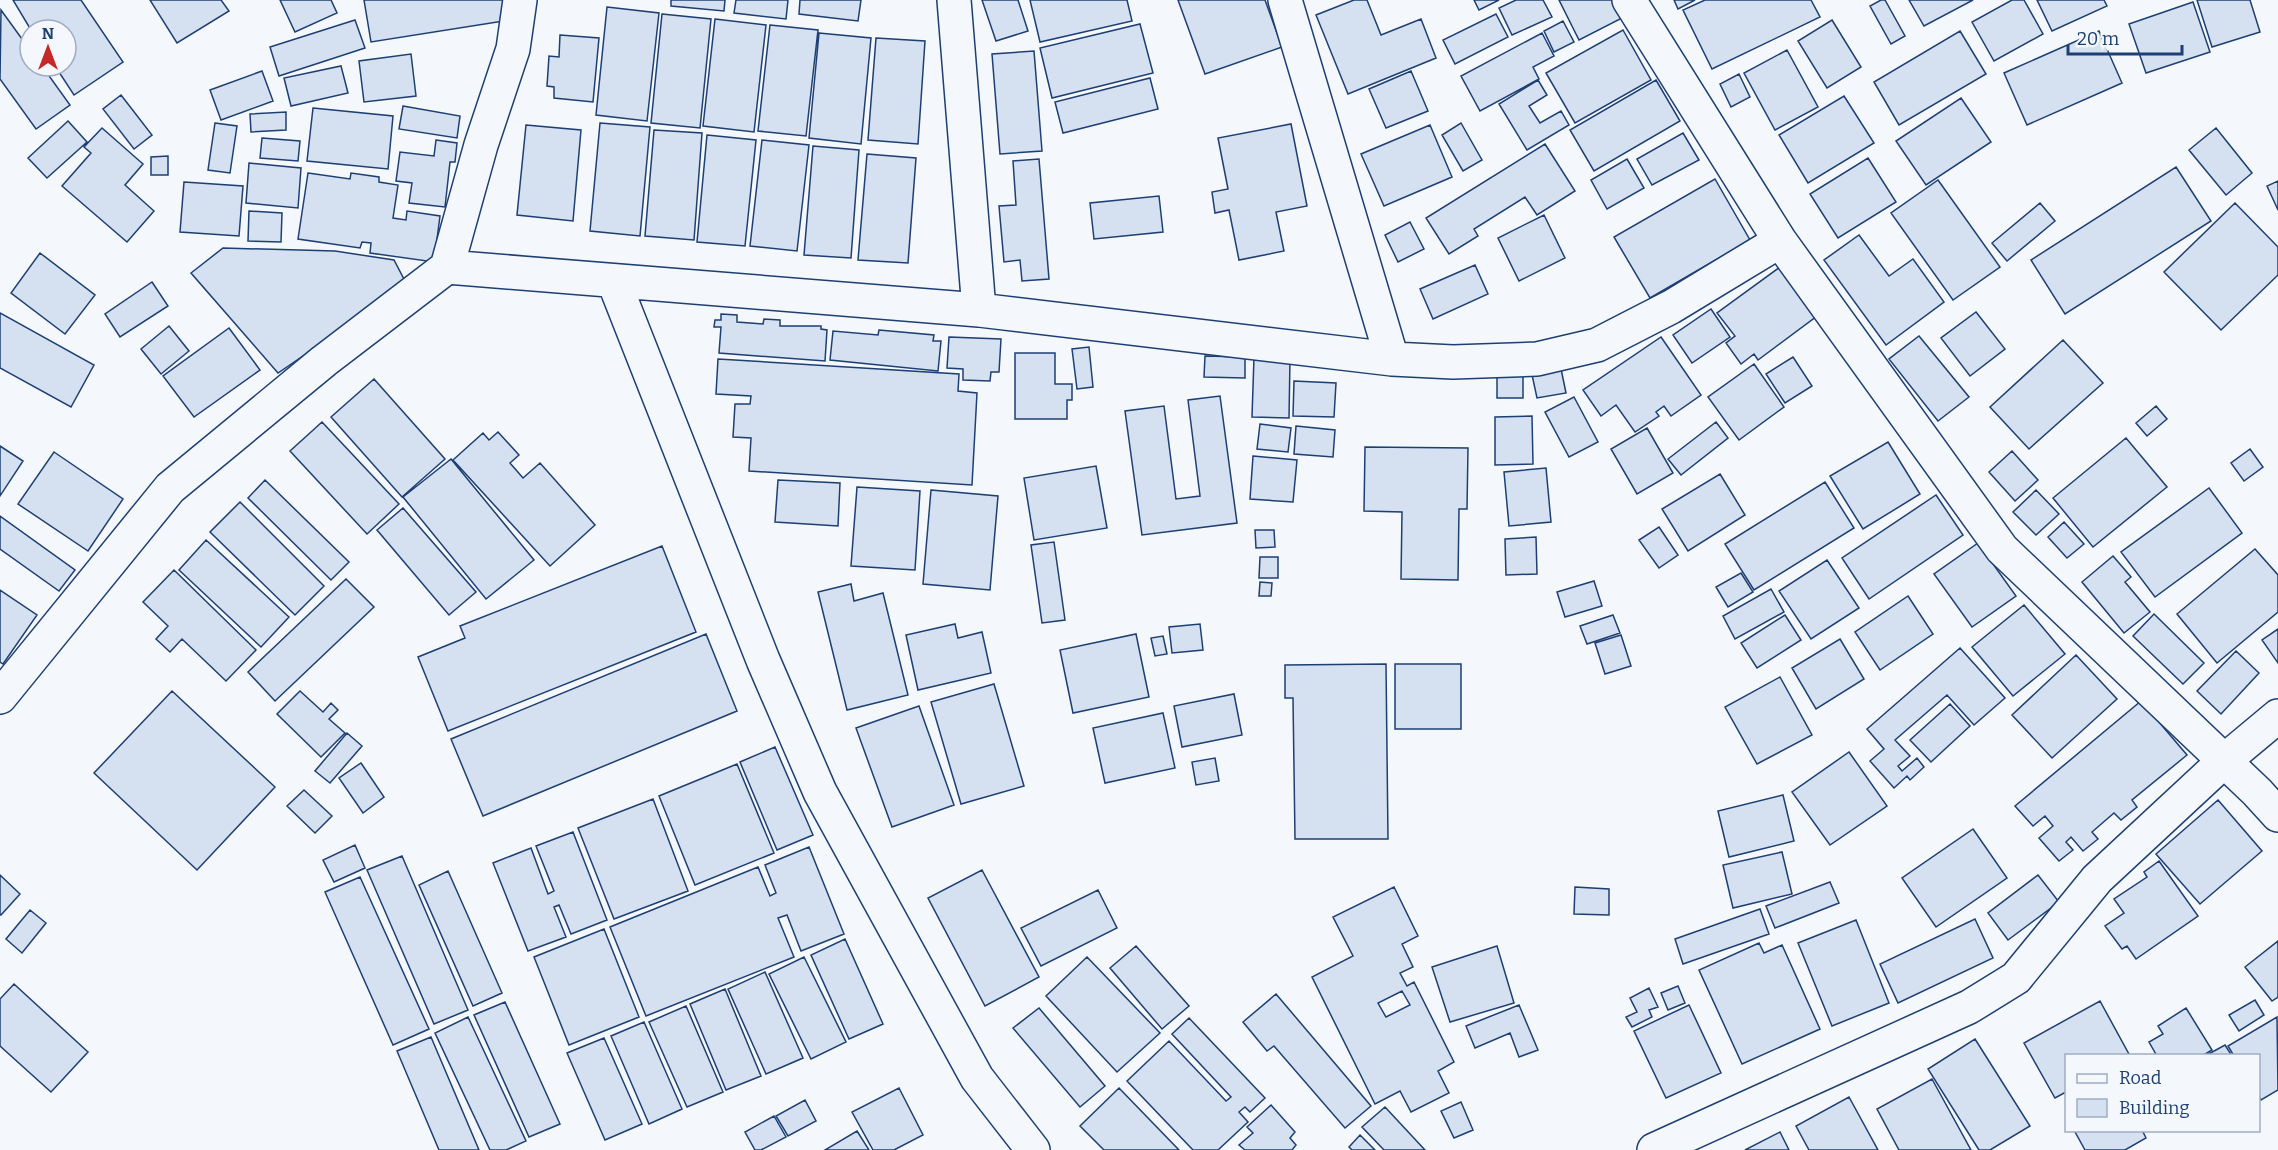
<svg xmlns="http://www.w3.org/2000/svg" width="2278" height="1150" viewBox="0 0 2278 1150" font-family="Bitter,serif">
<rect width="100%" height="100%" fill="#f4f7fb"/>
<path fill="#d5e0f0" stroke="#1d3f73" stroke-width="1.5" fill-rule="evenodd" d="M13,0h68l42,62 -49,33 -19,-29h11v-36h-35z
M150,0h71l8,11 -52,32z
M280,0h51l6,13 -42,19z
M364,0h143l3,20 -139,22z
M671,0h54l-1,11 -53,-5z
M736,0h52l-2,19 -52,-6z
M800,0h61l-3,21 -59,-7z
M982,0h36l10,31 -32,10z
M1030,0h97l5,21 -92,21z
M1178,0h87l17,47 -77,27z
M1354,0h13l14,35 40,-16 15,39 -88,36 -32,-79z
M1474,0h25l-20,10z
M1516,0h27l9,17 -40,18 -13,-27z
M1559,0h59l8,16 -47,24z
M1674,0h21l-17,9z
M1705,0h106l9,17 -108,52 -29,-59z
M1881,0h4l20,36 -14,8 -21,-38z
M1909,0h64l-49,26z
M2012,0h12l19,34 -49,27 -22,-39z
M2037,0h67l3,6 -55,25z
M2197,0h53l10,32 -48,15z
M2193,2l17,50 -64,21 -17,-49z
M607,7l52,6 -12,108 -51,-6z
M1,10l29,40v16h12l28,39 -34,24 -36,-50z
M662,14l49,5 -11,109 -49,-5z
M1496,14l12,23 -53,27 -12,-24z
M715,19l51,6 -12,107 -51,-6z
M355,20l10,28 -86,28 -9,-29z
M1832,20l29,47 -34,21 -29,-47z
M1563,21l11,21 -20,10 -10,-21z
M1140,24l13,49 -101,25 -12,-50z
M770,25l48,5 -12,106 -48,-5z
M1623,30l28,50 -76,43 -29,-50z
M1960,31l26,43 -87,51 -25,-43z
M2099,31l23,52 -95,42 -23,-52z
M819,33l52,5 -10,106 -52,-6z
M1542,33l12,23 -21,11 6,12 -59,32 -19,-35z
M560,35l39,3 -6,64 -39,-4v-11l-7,-1 2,-30 10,1z
M876,38l49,3 -7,103 -50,-4z
M1787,50l31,57 -43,23 -31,-57z
M1034,51l8,100 -42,3 -8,-100z
M411,54l5,42 -52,6 -5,-41z
M341,66l7,27 -57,13 -7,-28z
M262,71l11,30 -52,19 -11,-30z
M1411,71l17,40 -42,17 -17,-39z
M1739,74l11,23 -19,10 -11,-23z
M1150,78l8,31 -95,24 -8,-31z
M1538,80l9,15 -18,11 11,17 21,-12 8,14 -42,25 -28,-46z
M1656,80l24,41 -86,50 -24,-41z
M121,95l31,40 -18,14 -31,-40z
M1844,96l30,47 -66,40 -29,-48z
M1961,98l30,44 -65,43 -30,-44z
M403,106l57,10 -3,22 -58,-9z
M313,108l80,8 -5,53 -81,-8z
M286,112v18l-35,2 -1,-18z
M68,121l19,21 -40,36 -19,-20z
M215,123l22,3 -7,47 -22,-3z
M600,123l50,4 -10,109 -50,-5z
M1461,123l21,37 -19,11 -21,-36z
M1291,124l16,82 -31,6 8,39 -45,9 -10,-50 -14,3 -3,-21 16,-3 -10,-51z
M526,125l55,5 -8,91 -56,-6z
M1430,125l22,52 -68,29 -23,-52z
M102,128l41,36 -18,21 29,26 -27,31 -65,-56 29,-33 -7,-6z
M2216,128l36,45 -26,22 -37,-45z
M654,130l48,3 -8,107 -49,-4z
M1683,133l16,27 -47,25 -15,-26z
M707,135l49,5 -11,106 -48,-4z
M262,138l38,3 -2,20 -38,-3z
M436,140l21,3 -2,19h-5l-5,45 -36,-4 3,-20 -16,-2 4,-29 34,4z
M762,140l47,5 -12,106 -47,-5z
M1545,144l30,47 -38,24 -12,-18 -51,32 4,7 -29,18 -23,-36z
M813,146l46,4 -8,108 -47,-3z
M867,154l49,4 -8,105 -50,-3z
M168,156v19h-17v-18z
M1868,158l28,44 -58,36 -28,-44z
M1039,159l10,120 -27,2 -2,-21 -16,2 -5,-56 17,-1 -3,-44z
M1627,159l17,29 -37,21 -16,-29z
M249,163l52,5 -3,40 -52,-5z
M2176,167l35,54 -146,93 -34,-54z
M308,173l42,6 1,-6 28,4v5l19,3 -5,33 13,2 1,-9 33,5 -6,46 -64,-9 1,-10 -9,-1 -2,6 -62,-9z
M1715,179l35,61 -100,58 -36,-61z
M1938,180l62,87 -47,33 -62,-87z
M2278,181v29l-11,-24z
M184,182l59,4 -4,50 -59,-4z
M1159,196l4,36 -69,7 -4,-36z
M2040,203l15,18 -48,40 -15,-18z
M2235,203l43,44v28l-57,55 -57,-58z
M249,211l33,2 -1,29 -33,-1z
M1544,215l21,43 -46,23 -21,-43z
M1410,222l14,27 -26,13 -13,-27z
M1859,235l30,41 24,-17 31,43 -58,43 -62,-85z
M223,248l112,3 59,9 13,25 -129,88 -87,-100z
M40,253l55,42 -30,39 -54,-41z
M1475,265l13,29 -55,25 -13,-30z
M1780,267l37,49 -59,44 -4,-6 -13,10 -15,-21 9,-7 -18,-23z
M152,282l16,24 -48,31 -15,-23z
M1711,309l19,28 -38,26 -19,-28z
M1976,312l29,37 -35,27 -29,-38z
M0,313l94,52 -23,42 -71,-39z
M721,314l16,1v7l26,2 1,-5 16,1v6h41v3l6,1 -2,31 -106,-8 2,-26h-7l1,-7h6z
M169,326l20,25 -28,23 -20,-25z
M229,328l31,42 -66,47 -31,-41z
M879,330l55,5 -1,6h8l-3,30 -108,-11 3,-29 45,4z
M1919,336l50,61 -31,24 -49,-62z
M949,337l52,2 -2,33h-8l-1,9 -27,-1v-11l-16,-1z
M1661,337l40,58 -30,21 -7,-10 -8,6 3,4 -24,16 -19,-27 -15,11 -18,-26z
M2063,340l40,43 -74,66 -39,-42z
M1089,347l4,40 -16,2 -5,-40z
M1015,353h40v31h17v16h-5v19h-52z
M1205,356l40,1v21l-41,-1z
M1254,357l36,2 -1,59 -37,-1z
M1793,357l19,29 -27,17 -19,-29z
M718,359l241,15 -1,17 19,2 -5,92 -223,-14 2,-33 -18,-1 2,-33h15l1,-8 -35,-2z
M1560,364l6,29 -29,5 -6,-28z
M1754,364l30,43 -45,33 -31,-43z
M1497,371h26v27h-26z
M374,379l71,80 -43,38 -71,-80z
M1294,381l42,2 -2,34 -41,-1z
M1220,396l17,127 -95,12 -17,-124 39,-5 12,93 24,-3 -12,-96z
M1574,397l24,45 -29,15 -24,-45z
M2156,406l11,13 -20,17 -11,-13z
M1532,416l1,48 -38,1v-48z
M322,422l77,82 -32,30 -77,-83z
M1716,422l12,16 -47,37 -13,-16z
M1260,424l31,4 -3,24 -31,-3z
M1296,426l39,4 -2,27 -39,-3z
M1647,428l26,45 -36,21 -26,-45z
M498,432l21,23 -9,8 13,15 17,-15 55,62 -45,41 -97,-106 30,-27 6,7z
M2126,438l41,49 -74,60 -40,-49z
M1888,442l32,52 -57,35 -33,-53z
M0,446l23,15 -23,35z
M1365,447l103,1 -1,61h-8l-1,71 -57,-1 1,-67 -38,-1z
M2250,449l13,18 -19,14 -13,-18z
M2012,451l26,29 -23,21 -26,-29z
M54,452l69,47 -35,52 -70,-47z
M1253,456l44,4 -4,42 -43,-3z
M451,459l83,101 -48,39 -83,-102z
M1096,466l11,62 -73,12 -10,-62z
M1546,468l5,54 -42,4 -5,-54z
M1720,474l25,41 -57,36 -26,-42z
M265,480l84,82 -18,18 -83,-82z
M778,480l62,3 -2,43 -63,-4z
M1825,482l29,46 -100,62 -29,-46z
M857,487l63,4 -5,79 -64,-4z
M2209,488l33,45 -87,64 -34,-45z
M931,490l67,6 -8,94 -67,-6z
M2036,490l23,24 -23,21 -23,-23z
M1936,495l27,40 -94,64 -27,-41z
M240,502l84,84 -29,29 -85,-83z
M403,508l73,84 -27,23 -72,-85z
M0,516l75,54 -16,21 -59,-42z
M2064,522l20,22 -17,14 -19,-21z
M1659,527l19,28 -19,13 -20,-28z
M1255,530h19l1,17 -19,1z
M1536,537l1,37 -31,1 -1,-36z
M206,540l83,77 -28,30 -82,-77z
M1054,542l11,78 -23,3 -11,-78z
M1978,543l38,53 -44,31 -38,-53z
M662,546l34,86 -248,99 -30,-74 47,-19 -5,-12z
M2255,549l23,26v37l-61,51 -40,-49z
M2113,556l18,21 -6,5 25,30 -26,21 -42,-51z
M1260,557h18v21h-19z
M1827,560l32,48 -48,31 -32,-48z
M174,570l82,80 -30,31 -44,-42 -12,13 -14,-13 12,-13 -25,-24z
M1741,573l12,19 -25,15 -12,-20z
M346,579l28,28 -99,94 -27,-29z
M1594,581l8,25 -37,11 -8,-25z
M1260,582l12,1 -1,13h-12z
M851,584l3,17 29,-8 25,102 -61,15 -29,-118z
M1771,589l13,23 -49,27 -12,-23z
M0,590l37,25 -34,49 -3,-2z
M1908,596l25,38 -53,36 -25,-38z
M2024,605l41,49 -52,42 -41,-49z
M2154,614l50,49 -21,21 -50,-48z
M1613,615l7,18 -33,11 -7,-18z
M1785,615l16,25 -44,28 -16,-25z
M955,624l3,14 24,-6 9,41 -73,17 -12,-55z
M1200,624l3,26 -31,3 -3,-26z
M2278,629v34l-16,-23z
M706,634l31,77 -254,105 -32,-77z
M1136,634l13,63 -76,16 -13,-63z
M1621,635l10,31 -26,8 -10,-31z
M1163,636l4,18 -12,2 -4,-18z
M1840,639l24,40 -48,30 -24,-41z
M1960,648l45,50 -31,27 -27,-30 -52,45 15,16 -12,10 4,5 15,-13 7,9 -14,13 -3,-4 -13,12 -24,-27 14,-12 -17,-20z
M2236,651l23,22 -38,41 -24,-23z
M2076,655l41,44 -65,59 -40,-43z
M1386,664l2,175h-93l-2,-141h-8v-33z
M1395,664h66v65h-66z
M1780,677l32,58 -55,29 -32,-57z
M994,684l30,102 -63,18 -30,-102z
M172,691l103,96 -78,83 -103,-97z
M300,691l23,21 8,-9 7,7 -9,9 16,14 -24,24 -44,-43z
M1234,694l8,41 -60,12 -8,-41z
M2141,701l46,54 -55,45 5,7 -16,13 -7,-7 -22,19 6,7 -15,12 -12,-14 -5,5 7,8 -14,11 -20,-23 14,-12 -8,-10 -12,10 -18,-20z
M1950,704l20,22 -39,36 -21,-22z
M919,706l35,99 -62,22 -36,-99z
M1163,713l12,55 -70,15 -12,-55z
M347,733l15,13 -32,37 -15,-12z
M775,747l38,88 -36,15 -37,-88z
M1849,752l38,54 -57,39 -38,-53z
M1215,758l4,23 -23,4 -4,-23z
M361,763l23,34 -21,16 -24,-35z
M737,764l37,89 -79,32 -36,-89z
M304,790l28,26 -17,17 -28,-27z
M1783,795l11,46 -65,16 -11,-46z
M653,799l35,92 -74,28 -36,-91z
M2218,800l44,51 -62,53 -44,-50z
M1973,829l34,49 -71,49 -34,-49z
M573,832l34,88 -36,14 -12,-29 -5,2 12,30 -38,14 -35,-88 38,-15 17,46 6,-3 -18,-45z
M355,845l10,23 -31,14 -11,-22z
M809,847l35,87 -43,17 -14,-36 -9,3 16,39 -148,59 -36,-89 148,-60 12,29 6,-3 -11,-28z
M1782,852l10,42 -59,14 -10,-43z
M402,856l66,154 -34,14 -67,-154z
M2159,861l39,55 -62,43 -9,-13 -5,3 -17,-23 19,-13 -10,-14 33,-22 -3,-5z
M982,870l57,107 -54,29 -57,-108z
M448,871l54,122 -29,13 -54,-121z
M0,875l20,19 -19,21h-1z
M2038,875l21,27 -51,38 -20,-27z
M360,877l69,152 -36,16 -68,-153z
M1830,882l9,21 -64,25 -9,-22z
M1394,887l24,49 -16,8 11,23 -13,6 7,13 7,-4 40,80 -16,9 11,22 -38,19 -11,-21 -25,13 -63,-127 41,-21 -20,-39zM1402,991l8,14 -24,12 -8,-14z
M1575,887l34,2v26l-35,-1z
M1098,890l19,38 -76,38 -20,-38z
M1760,909l9,25 -86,30 -8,-25z
M30,910l16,13 -24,30 -16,-14z
M1975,919l18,39 -95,45 -18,-39z
M1856,920l33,83 -57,23 -34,-83z
M604,929l35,88 -70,28 -35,-88z
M845,939l38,85 -34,15 -38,-84z
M2278,941v56l-6,4 -27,-34z
M1759,943l5,10 18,-8 38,84 -78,35 -43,-94z
M1136,946l53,60 -27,23 -52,-61z
M1497,946l17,57 -64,19 -18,-55z
M804,957l42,85 -35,17 -42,-85z
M1087,957l73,76 -43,39 -71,-76z
M765,972l38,86 -37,16 -38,-85z
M14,984l74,68 -37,40 -51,-46v-47z
M1678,986l7,17 -17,7 -7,-17z
M1649,988l9,19 -9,3 3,7 -20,10 -6,-10 11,-5 -7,-14z
M725,989l36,87 -35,14 -36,-86z
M1276,994l95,112 -26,22 -71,-82 -7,5 -24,-29z
M2255,1000l9,15 -25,16 -10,-16z
M2100,1001l30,55h-64v36l-11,6 -31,-55z
M505,1002l55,122 -31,13 -55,-122z
M1519,1005l19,45 -19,7 -9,-24 -35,15 -9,-22z
M1689,1005l32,68 -55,25 -32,-67z
M686,1006l37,86 -36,15 -38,-85z
M1039,1008l66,78 -25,21 -67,-79z
M2186,1008l26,42 -10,6h-45l-8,-14 14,-8 -5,-8z
M468,1017l58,124 -20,9h-16l-55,-117z
M2277,1017l1,73 -17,10 -3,-5v-39h-24l-6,-10z
M1189,1018l76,80 -15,14 -5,-5 -6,5 9,10 -30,28h-25l-66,-69 42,-40 57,60 5,-4 -59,-63z
M644,1022l38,87 -33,15 -38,-88z
M431,1037l48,113h-40l-42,-99z
M604,1038l38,86 -37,16 -38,-87z
M1975,1039l55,87 -40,24h-11l-51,-81z
M2225,1045l7,11h-27z
M1932,1079l39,71h-72l-22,-41z
M899,1088l24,47 -29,15h-21l-21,-38z
M1119,1088l60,62h-75l-24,-24z
M1849,1097l29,53h-69l-13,-24z
M805,1100l11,21 -28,15 -12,-20z
M1461,1102l12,28 -19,8 -13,-27z
M1271,1105l24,27 -5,6 6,7 -4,5h-47l-6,-5 14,-12 -6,-6z
M1385,1107l40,43h-41l-22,-23z
M774,1116l12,21 -25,13h-6l-10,-18z
M2074,1130h68l4,8 -21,12h-40z
M857,1131l12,19h-44z
M1780,1132l9,18h-44z
M1360,1135l15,15h-23l-3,-3z"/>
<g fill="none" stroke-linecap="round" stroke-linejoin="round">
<g stroke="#1d3f73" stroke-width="36">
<path id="minor" d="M954,0l25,310
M1285,0l107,359
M1629,0l151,241 222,308 255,243 21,23
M447,267l532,43 413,49 61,3 84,-3 60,-14 74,-38 109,-66
M614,282l149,378 57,132 157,286 56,72
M0,697l170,-209 154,-127 123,-94 34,-122 32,-96 7,-49
M1654,1150l315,-143 47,-29 81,-99 127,-118 54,-45"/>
</g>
<use href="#minor" stroke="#f4f7fb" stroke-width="33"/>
</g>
<rect x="2065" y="1054" width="195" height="78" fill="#f4f7fb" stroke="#9eadc5" stroke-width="1.5"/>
<rect x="2077" y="1074" width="30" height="9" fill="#f4f7fb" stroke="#9eadc5" stroke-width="1.5"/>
<text x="2119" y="1084" font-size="18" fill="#1d3f73">Road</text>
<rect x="2077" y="1099" width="30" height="18" fill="#d5e0f0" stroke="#9eadc5" stroke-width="1.5"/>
<text x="2119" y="1114" font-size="18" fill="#1d3f73">Building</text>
<g transform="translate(48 48)"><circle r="28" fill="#f4f7fb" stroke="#9eadc5" stroke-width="1.5"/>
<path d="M0-4.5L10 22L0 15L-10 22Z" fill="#c62828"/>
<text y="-9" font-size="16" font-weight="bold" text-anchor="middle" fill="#1d3f73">N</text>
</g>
<path d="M2068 45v9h114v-9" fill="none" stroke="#1d3f73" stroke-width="3"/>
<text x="2077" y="45" font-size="18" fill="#1d3f73" stroke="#f4f7fb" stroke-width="4.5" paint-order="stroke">20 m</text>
</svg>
